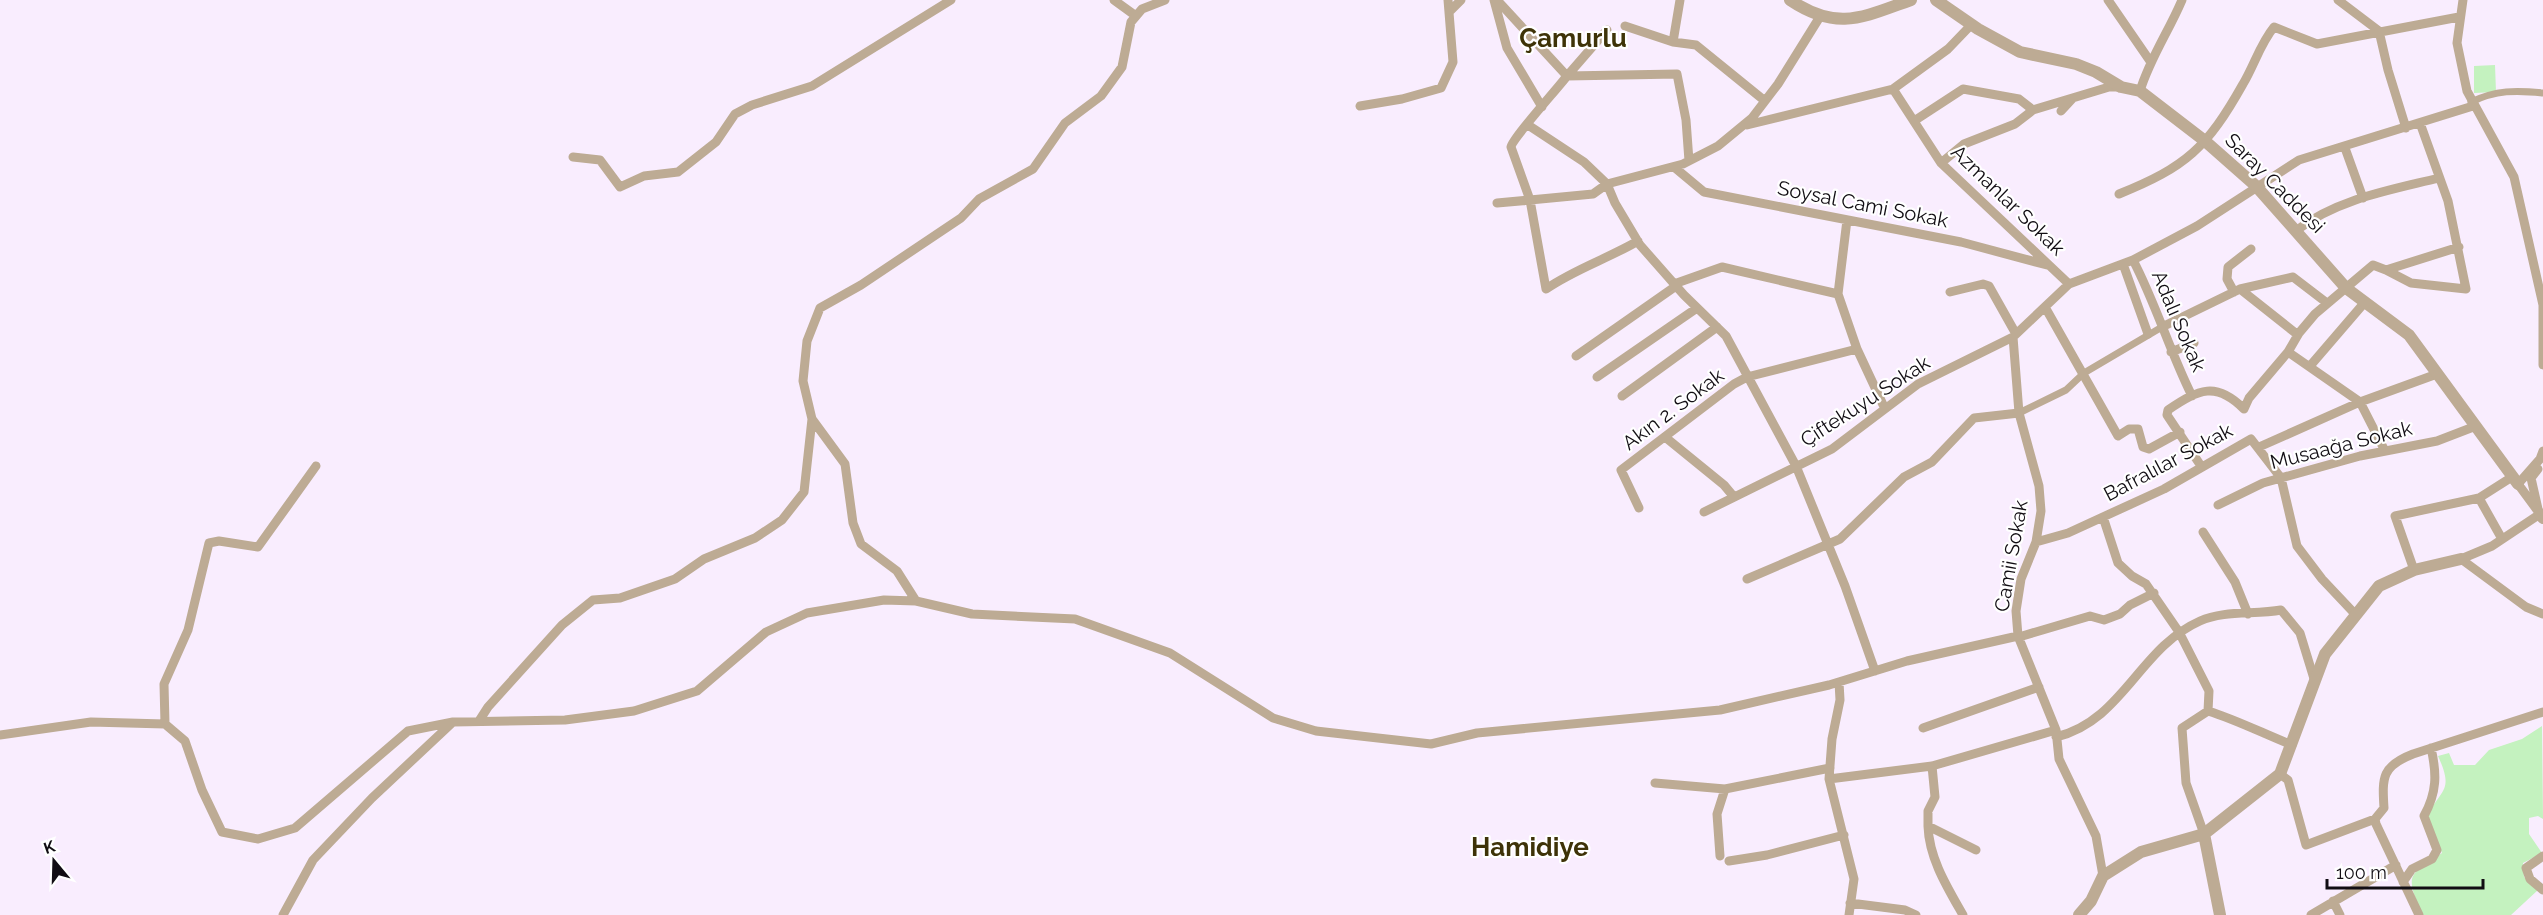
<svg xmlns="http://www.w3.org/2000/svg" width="2543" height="915" viewBox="0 0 2543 915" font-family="Raleway,sans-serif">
<rect width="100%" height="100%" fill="#f9edfe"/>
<path fill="#c4f2bf" d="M2495,65l1,27 -22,1v-27z
M2542,726l1,93 -5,-3 -9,2v16l13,19 -19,10 1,14 14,13 -27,25h-89c-16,-40 -16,-39 20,-62l-15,-37c15,-28 27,-25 11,-60l11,-3 5,12h21l14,-15 33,-11z"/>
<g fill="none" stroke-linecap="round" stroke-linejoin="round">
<path stroke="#bdab94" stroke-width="7" d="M2471,102c25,-12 45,-12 72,-9
M2019,413l47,-23 18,-17 78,-46"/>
<path stroke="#bdab94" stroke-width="9" d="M1114,0l22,16
M1494,0l13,48 35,59
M1680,0l-7,42 23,3 69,56
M2108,0l42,61
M2338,0l41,31 9,39 18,58
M2463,0l-6,43 10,48 47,86 29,128
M1450,11l11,-11
M1625,26l48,16
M1567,76l110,-2 9,46 3,41
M1567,76l40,-46
M1893,89l55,-40 24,-25
M2140,91c10,-33 29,-60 42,-91
M1360,106l42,-7 39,-11 12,-26 -5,-62
M2061,111l12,-13
M1914,121l49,-32 56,10 14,11
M1528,125l56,37 23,22 8,19 25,42 44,50 42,41 70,130 49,120 30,85
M1747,125l146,-36 48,74 128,121
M2345,148l18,50
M573,157l27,3 20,27 24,-11 34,-4 38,-30 19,-28 17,-9 60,-19 139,-86
M1941,163l23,-19 51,-20 18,-14 76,-23h12
M1674,167l30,25 257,50 86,23
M2119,194c67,-27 88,-46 124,-110 11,-18 17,-40 31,-57l43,17 142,-27
M1497,203l33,-3 -19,-53c1,-8 47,-59 56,-71l-70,-76
M1847,220l-9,74 19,55 28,60
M2297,230c40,-31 94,-40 142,-52
M1638,241c-31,18 -63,28 -92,48l-16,-89 63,-6 14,-10 76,-20 35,-18 34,-28 26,-34 43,-69
M2133,260c23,44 37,92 59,136
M2123,264l25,70
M2386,270l25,13 55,6 -18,-88 -28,-78
M1674,284l48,-17 116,27
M2240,289l58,46
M1950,292l33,-8 6,2 27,48
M2234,292l-7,-13 1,-12 23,-18
M2543,304v61
M2045,307l73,129 11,-7h9l5,18 6,2 31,-17
M2162,327l78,-38 53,-12 34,26
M2013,337l6,76 20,73 2,25 -5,31 -15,37 -5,32 2,25 38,94 3,29 37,77 7,40
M2171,352l23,-9
M2288,352l72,50 25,49
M1576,356l100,-70
M2310,366l55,-64
M1597,377l100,-69
M1622,396l95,-69
M1665,437l59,48 10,12
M2259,447l101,-45 77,-28
M2543,451l-3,8 -22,25 22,30 -48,32 -31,13 65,48 17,7
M2201,466l-34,-51 1,-5c31,-21 48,-29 76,-1l5,-11 39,-46 11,-19 16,-19 58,-49 13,5 73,-23
M2538,469l-7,9 7,31
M2218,505l45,-22 97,-27 77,-15 39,-15
M1639,508l-18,-38 113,-86 13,-7 110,-28
M1704,512l128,-63 86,-65 95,-47 56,-53 64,-24 64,-34 102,-66 174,-54
M2103,517l15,46 14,13 14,8 33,48 30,59 -1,20 -26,17 4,55 18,51
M2203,532l32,50 13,32
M2502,539l-23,-41 33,-21
M2036,542l32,-9 96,-44 87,-50 30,39 16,68 25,33 33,35
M2414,570l-19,-54 84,-18
M1747,579l93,-40 64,-62 28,-15 42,-44 45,-5
M916,601l-19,-30 -36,-27 -8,-21 -8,-59 -33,-45 -9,-38 4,-40 13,-33 41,-23 100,-67 18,-19 54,-30 32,-46 36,-27 21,-29 9,-45 11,-13 23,-9
M2019,637l71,-21 14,4 16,-6 10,-9 24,-12
M1839,682l1,18 -8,39 -3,40 25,100 -5,36
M2208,711c29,9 56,23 84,34
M479,721l9,-14 74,-82 31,-25 27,-2 55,-19 29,-20 51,-21 27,-18 22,-28 8,-73
M165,724l-1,-40 24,-54 21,-87 10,-2 39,6 58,-81
M1923,728l116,-41
M0,735l91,-13 74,2 20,17 17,49 20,42 36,7 37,-11 113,-97 45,-9 112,-2 69,-9 63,-20 69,-59 41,-19 77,-13 32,1 56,13 103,5 95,34 103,65 43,13 115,13 46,-11 243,-23 109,-25 78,-24 111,-25
M2056,737c67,-16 83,-89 144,-116 24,-11 55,-6 81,-11l19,23 15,49
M2280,774l8,6 18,65 69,-26
M1829,779l103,-13 124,-36
M1655,783l70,6 105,-21
M1928,826v-15l7,-14 -3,-31
M1720,856l-3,-42 8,-25
M2543,856l-17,12 4,11 13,11
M1729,861l38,-6 77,-20
M2403,882l9,-13 20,-10 5,-9 -13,-34c13,-24 13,-42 7,-68
M2333,901l7,14
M1850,903l55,7 11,5
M283,915l30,-55 59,-62 81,-76
M1963,915c-16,-28 -34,-57 -35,-89l48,24
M2311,915l85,-50
M2419,915l-43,-91 -1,-5 9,-11c-2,-31 -2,-42 29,-54l130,-42"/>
<path stroke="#bdab94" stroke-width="12" d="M1790,0c48,32 73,17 121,0
M1936,0l42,29 42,23 56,12 20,8 25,15 19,4 65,50 51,45 90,102 63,47 109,149
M2540,514l3,4
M2204,834l16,81
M2079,915l12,-14 12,-25 38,-24 63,-18 76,-60 45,-120 54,-68 35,-16 47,-11"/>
</g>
<g text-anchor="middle" stroke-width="4.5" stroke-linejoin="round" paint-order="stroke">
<g font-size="20" fill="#110d13" stroke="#fff">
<text transform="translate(2275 183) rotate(45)" y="7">Saray Caddesi</text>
<text transform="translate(2008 200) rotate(44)" y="7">Azmanlar Sokak</text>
<text transform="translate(1863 204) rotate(11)" y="7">Soysal Cami Sokak</text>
<text transform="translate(2179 321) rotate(67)" y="7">Adalı Sokak</text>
<text transform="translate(1865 401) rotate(-33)" y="7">Çiftekuyu Sokak</text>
<text transform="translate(1673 409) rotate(-37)" y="7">Akın 2. Sokak</text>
<text transform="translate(2341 445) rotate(-14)" y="7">Musaağa Sokak</text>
<text transform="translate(2168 462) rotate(-28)" y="7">Bafralılar Sokak</text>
<text transform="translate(2011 556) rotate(-80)" y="7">Camii Sokak</text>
</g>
<g font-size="26" font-weight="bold" fill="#3e3308" stroke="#fff">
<text x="1573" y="47">Çamurlu</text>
<text x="1530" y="856">Hamidiye</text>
</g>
</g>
<g transform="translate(54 861) rotate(341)" stroke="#ffffff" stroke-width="4.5" paint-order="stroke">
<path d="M0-4.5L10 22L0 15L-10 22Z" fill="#110d13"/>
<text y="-9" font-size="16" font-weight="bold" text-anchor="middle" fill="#110d13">K</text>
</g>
<path d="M2327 879v9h156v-9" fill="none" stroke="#110d13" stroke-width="3"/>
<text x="2336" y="879" font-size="18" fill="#110d13" stroke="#ffffff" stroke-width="4.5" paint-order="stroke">100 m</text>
</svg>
